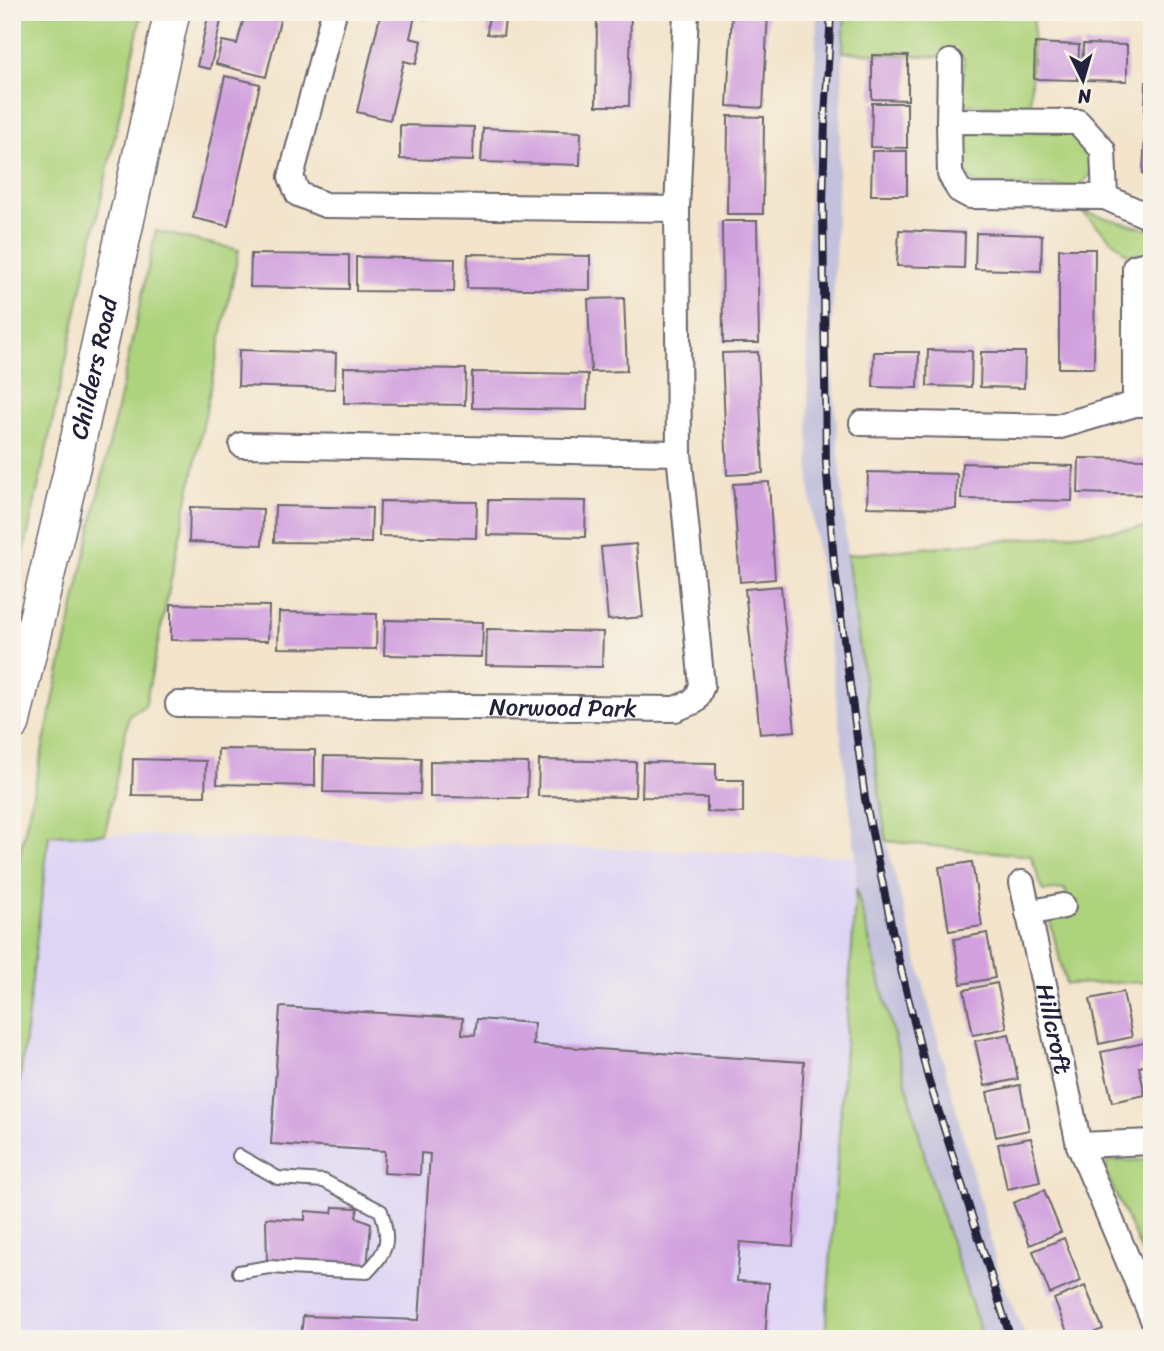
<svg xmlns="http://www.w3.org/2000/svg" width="1164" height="1351" viewBox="0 0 1164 1351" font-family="Sriracha,sans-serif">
<rect width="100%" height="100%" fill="#f7f3e8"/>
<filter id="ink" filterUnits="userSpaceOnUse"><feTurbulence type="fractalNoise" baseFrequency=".0143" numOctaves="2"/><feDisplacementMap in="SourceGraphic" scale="14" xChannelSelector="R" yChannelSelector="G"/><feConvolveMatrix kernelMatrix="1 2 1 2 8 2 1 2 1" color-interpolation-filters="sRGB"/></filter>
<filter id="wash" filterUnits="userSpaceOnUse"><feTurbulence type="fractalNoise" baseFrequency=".00686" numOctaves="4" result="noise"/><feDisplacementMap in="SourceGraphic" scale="28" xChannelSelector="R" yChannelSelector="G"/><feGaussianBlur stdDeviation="1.57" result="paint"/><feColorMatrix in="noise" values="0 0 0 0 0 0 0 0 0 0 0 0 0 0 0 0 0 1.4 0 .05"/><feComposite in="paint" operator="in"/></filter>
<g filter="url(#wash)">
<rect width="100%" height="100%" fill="#f3e4cb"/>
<path fill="#ded5f5" d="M49,834h56l751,22v32l-31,451h-813v-190z"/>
<path fill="#c3c1db" d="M817,12h28l-14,342 16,201 39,286 115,440 26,58h-44l-51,-155 -76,-296v-32l-46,-363 -4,-211z"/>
<path fill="#aed37d" stroke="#687a5c" stroke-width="2" d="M12,12h130l-130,595z
M845,12l189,1 -4,95 -68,-4 2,-46 -121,-6z
M970,132h102l17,13 8,22 -18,20 -101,-2c-24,-16 -19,-30 -8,-53z
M1081,211l69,19 2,5v16l-5,3h-20z
M156,231l83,19 -94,456 -16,9 -24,119 -56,1 -37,314v-260z
M1152,527v455l-86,2 -16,-63 21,-5 -6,-27 -22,2 -12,-35 -145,-15 -39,-286z
M856,888l76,296 51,155h-158z
M1152,1160v114l-47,-103 3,-10z"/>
<g id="blocks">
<path fill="#d2a2df" d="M209,12h14l-13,57 -13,-3z
M229,12h53l-16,65 -50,-13 6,-23 15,3 6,-23 -15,-3z
M381,12h48l-2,7 -12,-3 -5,22 12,3 -6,23 -12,-3 -14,59 -33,-8z
M489,12h17l-3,24 -16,-2z
M597,12h34l-2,94h-33z
M732,12h36l-5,96 -36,-2z
M1035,43l44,2 -1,35 -44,-1z
M1083,44l44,1v36l-45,-1z
M872,55l36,1v44l-36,-1z
M225,76l35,8 -32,142 -35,-8z
M1146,82h6v45h-8z
M872,103h35v45l-36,-1z
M728,116l36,1 -1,97h-36z
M400,125l74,2 -1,34 -73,-2z
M483,128l98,4 -1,33 -99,-3z
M1145,130h7v44h-9z
M872,151h35v44h-36z
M722,221h35l2,122h-36z
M899,230l66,3 -1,35 -67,-2z
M976,233l66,2 -1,36 -66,-2z
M1059,249h36l-1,119h-35z
M251,254l98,1v34l-99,-2z
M468,254l122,2v34l-123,-2z
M356,257l99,2 -1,33 -98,-1z
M624,298l3,73 -36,1 -3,-73z
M239,350l97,3 -1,36 -97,-3z
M928,350l44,1 -1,36 -44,-1z
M758,352l5,121 -36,2 -5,-122z
M874,352h45l-1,36 -45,-1z
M981,352h44l-1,36 -44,-1z
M344,367l122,2 -1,36 -121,-2z
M472,372l116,2 -1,36 -115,-2z
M1079,458l73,1v36l-74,-2z
M962,463l111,3 -1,35 -111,-2z
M868,472l89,2 -1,35 -89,-2z
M769,482l6,97 -35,3 -7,-98z
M488,500l98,1 -1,36 -98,-2z
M380,501l97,1 -1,36 -97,-2z
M275,506l97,2 -1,35 -97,-1z
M190,507l73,2 -1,36 -73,-3z
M636,544l7,73 -35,3 -7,-73z
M781,586l14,145 -35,3 -15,-145z
M171,604l98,2 -1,35 -97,-1z
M279,612l98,2 -1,35 -98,-1z
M385,620l98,2 -1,35 -98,-2z
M487,629l116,3 -1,35 -116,-2z
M218,749l97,1v36l-98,-2z
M324,756l97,2 -1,36 -97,-2z
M133,759l73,2 -1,35 -73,-1z
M539,760l97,2 -1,35 -97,-1z
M430,761l98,2 -1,35 -97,-1z
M643,762l73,1v17h27v33l-36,-1v-14l-65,-1z
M972,862l10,64 -33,5 -10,-64z
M987,933l8,45 -34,6 -7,-45z
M997,983l10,45 -34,7 -9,-45z
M1123,992l9,45 -33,7 -9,-45z
M280,1007l183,11 -1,16 13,1 2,-16 57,4 -1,22 271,17 -11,184 -53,-4 -3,39 32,2 -4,56h-464l2,-23 116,4 11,-166 -9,-1 -1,22 -36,-2 1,-22 -114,-7z
M1009,1034l9,45 -33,7 -10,-45z
M1149,1042l3,22 -13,3 6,28 -33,7 -11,-50z
M1020,1085l9,45 -33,7 -9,-45z
M1031,1138l9,44 -33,7 -9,-45z
M1044,1190l17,42 -31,13 -17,-42z
M333,1207l25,1 -2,9 15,6 -4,45 -100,-5 -1,-45 39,2v-9l27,2z
M1064,1238l17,43 -31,13 -17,-43z
M1085,1286l18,43 -25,10h-8l-16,-40z"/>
</g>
</g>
<g filter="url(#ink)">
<use href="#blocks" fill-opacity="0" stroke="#6b666d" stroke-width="2"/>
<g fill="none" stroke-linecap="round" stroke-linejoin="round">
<g stroke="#6b666d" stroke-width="16">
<path id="service" d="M239,1156l39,22 46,3 57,30c9,29 8,39 -14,61l-98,-5 -30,5"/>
</g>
<g stroke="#6b666d" stroke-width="28">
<g id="minor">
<path d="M334,12l-43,165 7,17 27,11 352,4 9,-197"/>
<path d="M950,62l-1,59 1,53 9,16 11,6 135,1 47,21"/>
<path d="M949,121l129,1 25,28 2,47"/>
<path d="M1151,404h-16v-137l17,-4"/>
<path d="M862,423l195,4 78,-23"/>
<path d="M242,445l437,8"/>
<path id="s1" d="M178,704l497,5 20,-8 7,-15 -23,-233 -2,-244"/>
<path id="s2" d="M1022,883l57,262 73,172"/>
<path d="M1028,913l35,-7"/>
<path d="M1079,1145l73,-3"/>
</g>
</g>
<g stroke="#6b666d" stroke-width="38">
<g id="secondary">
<path id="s3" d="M12,723l61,-259 99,-452"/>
</g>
</g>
<use href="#service" stroke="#fff" stroke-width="12"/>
<use href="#minor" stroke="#fff" stroke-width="24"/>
<use href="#secondary" stroke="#fff" stroke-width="35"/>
<g stroke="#22223b" stroke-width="8">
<path id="rail" d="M831,12l-6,106 -2,89 3,255 8,101 31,236 32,154 31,125 83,261"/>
</g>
<use href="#rail" stroke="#f7f3e8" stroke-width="5" stroke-dasharray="16" stroke-linecap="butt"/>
</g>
</g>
<g text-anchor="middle" stroke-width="5" stroke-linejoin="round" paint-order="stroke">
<g font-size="24" fill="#22223b" stroke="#f7f3e8">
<text dy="8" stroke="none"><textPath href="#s3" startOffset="364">Childers Road</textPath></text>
<text dy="8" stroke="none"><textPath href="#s1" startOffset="385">Norwood Park</textPath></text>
<text dy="8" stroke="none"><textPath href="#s2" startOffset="149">Hillcroft</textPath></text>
</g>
</g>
<rect width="1164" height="1351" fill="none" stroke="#f7f3e8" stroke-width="42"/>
<g transform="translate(1083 80) rotate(175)" stroke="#f7f3e8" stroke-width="5" paint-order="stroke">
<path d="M0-5L12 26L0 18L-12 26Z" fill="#22223b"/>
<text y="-10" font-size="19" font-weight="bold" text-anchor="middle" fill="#22223b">N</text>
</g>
</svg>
